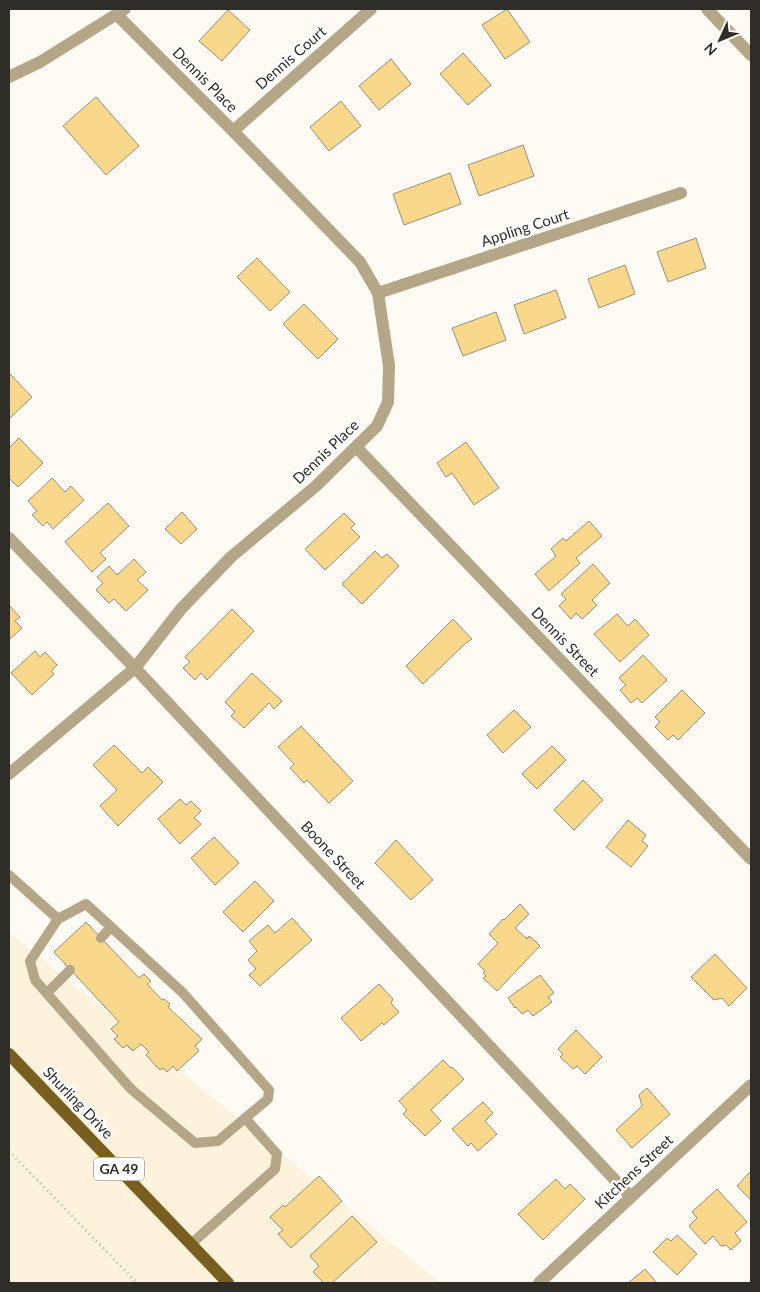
<svg xmlns="http://www.w3.org/2000/svg" width="760" height="1292" viewBox="0 0 760 1292" font-family="Lato,sans-serif">
<rect width="100%" height="100%" fill="#fefbf5"/>
<path fill="#fdf3dc" d="M9,932l432,351h-432z"/>
<path fill="#f9d88c" stroke="#958f80" d="M507,9l23,33 -25,17 -23,-34z
M228,10l22,20 -28,31 -23,-20z
M463,53l28,32 -23,20 -28,-31z
M391,59l20,25 -32,26 -20,-24z
M96,97l43,49 -33,29 -43,-49z
M341,101l20,25 -32,25 -19,-24z
M523,145l11,31 -55,20 -11,-31z
M450,173l11,31 -57,21 -11,-31z
M696,238l10,30 -38,14 -11,-30z
M257,258l33,34 -20,19 -33,-34z
M625,265l10,29 -36,14 -11,-29z
M556,290l10,28 -42,16 -10,-29z
M304,304l34,35 -20,20 -35,-35z
M496,312l10,28 -43,16 -11,-28z
M9,373l23,24 -23,22z
M19,438l24,25 -25,24 -9,-9v-30z
M466,442l33,46 -25,17 -22,-32 -6,4 -9,-14z
M52,478l13,14 6,-6 13,14 -31,29 -6,-7 -4,4 -11,-11 5,-4 -9,-10z
M108,503l21,23 -29,27 6,6 -14,13 -27,-30z
M182,512l15,17 -16,15 -16,-15z
M344,513l11,11 -4,4 9,9 -35,33 -20,-21z
M589,521l13,15 -26,22 4,5 -31,28 -14,-17 21,-18 -5,-7 12,-11 3,3z
M375,551l7,7 5,-4 12,12 -37,38 -20,-20z
M134,559l12,13 -9,8 11,10 -22,21 -12,-12 -5,4 -13,-13 7,-7 -6,-6 12,-11 8,9z
M593,564l17,19 -18,17 5,5 -15,14 -6,-6 -5,6 -12,-13 7,-7 -5,-5z
M9,605l11,12 -5,4 7,7 -13,12z
M232,609l22,22 -47,49 -6,-7 -6,7 -12,-12 7,-6 -5,-5z
M617,614l11,12 7,-7 14,16 -29,27 -26,-28z
M453,619l19,20 -6,4 -43,41 -17,-18z
M35,651l5,6 5,-5 12,13 -6,6 3,3 -22,21 -21,-22z
M643,655l24,25 -25,23 -5,-5 -6,5 -11,-13 6,-5 -7,-7z
M252,673l30,28 -8,8 -5,-6 -25,25 -13,-12 4,-4 -10,-10z
M682,690l23,23 -27,27 -5,-5 -5,5 -13,-13 5,-5 -5,-5z
M514,710l17,17 -28,26 -16,-18z
M301,726l52,55 -24,22 -22,-23 -3,3 -14,-15 4,-4 -16,-17z
M114,745l28,28 6,-6 15,15 -45,44 -18,-20 17,-16 -24,-25z
M552,746l14,14 -29,29 -15,-15z
M583,780l20,20 -29,30 -20,-20z
M180,799l6,6 5,-4 10,10 -7,7 7,6 -21,20 -22,-25z
M628,820l18,15 -4,6 6,5 -17,21 -25,-20z
M214,837l25,26 -24,22 -24,-27z
M396,840l37,40 -22,20 -36,-37z
M255,881l19,20 -31,31 -20,-20z
M520,904l9,10 -14,14 12,11 2,-3 1,2 1,-1 9,9 -43,45 -14,-13 3,-2 -3,-3 2,-2 -7,-7 20,-21 -9,-9 14,-15 1,1z
M292,918l20,22 -52,46 -11,-11 7,-6 -8,-9 9,-9 -8,-10 19,-16 7,8z
M86,922l53,56 5,-4 7,7 -4,3 15,16 2,-1 6,5 -2,3 34,32 -7,7 4,5 -22,20 -4,-5 -6,6 -4,-4 -3,2 -14,-15 3,-3 -8,-8 -8,7 -6,-6 -4,3 -9,-9 4,-3 -7,-7 8,-7 -65,-70z
M715,954l32,34 -18,18 -7,-8 -8,2 -23,-23z
M540,975l14,18 -6,4 4,5 -19,14 -5,-6 -6,4 -6,-7 -1,1 -7,-10z
M379,984l14,15 -2,4 8,9 -15,13 -2,-2 -21,18 -20,-23z
M576,1030l26,27 -17,17 -8,-8 -4,3 -13,-12 3,-3 -5,-5z
M443,1060l8,8 1,-1 12,12 -33,31 10,11 -16,15 -22,-22 4,-4 -8,-9z
M647,1088l23,26 -38,34 -16,-18 26,-24 -3,-11z
M483,1102l10,11 -8,8 12,13 -19,17 -7,-8 -3,3 -16,-17z
M751,1171v29l-14,-14z
M319,1176l23,25 -51,47 -13,-14 5,-4 -13,-13 13,-12 2,2z
M556,1179l9,10 5,-5 15,15 -42,41 -25,-26z
M717,1189l30,33 -12,11 6,8 -10,9 -5,-5 -5,1 -8,-10 -8,8 -16,-18 8,-8 -5,-6z
M352,1216l25,26 -45,41h-8l-11,-11 6,-6 -9,-10z
M677,1235l20,19 -20,21 -24,-23 14,-14 4,3z
M645,1269l12,14h-29z"/>
<g fill="none" stroke-linecap="round" stroke-linejoin="round">
<path stroke="#b6b3ad" stroke-width="3" stroke-dasharray="1 4" stroke-linecap="butt" d="M9,1151l128,132"/>
<path stroke="#b4a687" stroke-width="10" d="M9,875l49,44
M86,904l97,89 86,97 -1,9 -50,42 -23,2 -64,-54 -96,-109 -5,-19 28,-42z
M101,938l10,-11
M47,993l23,-23
M191,1244l84,-75 2,-15 -32,-36"/>
<path stroke="#b4a687" stroke-width="12" d="M707,9l44,46
M9,77l31,-15 85,-53
M233,131l138,-122
M378,293l303,-100
M356,447l395,412
M9,538l126,130 496,529
M9,774l126,-106 46,-59 50,-52 85,-71 61,-60 11,-24 1,-36 -11,-73 -18,-31 -127,-131 -116,-116
M539,1283l212,-198"/>
<path stroke="#785f1f" stroke-width="12" d="M9,1054l219,229"/>
</g>
<g text-anchor="middle" stroke-width="5" stroke-linejoin="round" paint-order="stroke">
<rect fill="#fff" stroke="#6d6c68" stroke-width="1" x="94" y="1157.5" width="50" height="23" rx="4"/>
<g font-size="14" font-weight="bold" fill="#2f2d27">
<text x="119" y="1174">GA 49</text>
</g>
<g font-size="15" fill="#2f2d27" stroke="#fff">
<text transform="translate(291 58) rotate(-41)" y="5">Dennis Court</text>
<text transform="translate(205 80) rotate(45)" y="5">Dennis Place</text>
<text transform="translate(525 228) rotate(-18)" y="5">Appling Court</text>
<text transform="translate(326 452) rotate(-44)" y="5">Dennis Place</text>
<text transform="translate(565 642) rotate(46)" y="5">Dennis Street</text>
<text transform="translate(333 855) rotate(47)" y="5">Boone Street</text>
<text transform="translate(78 1103) rotate(46)" y="5">Shurling Drive</text>
<text transform="translate(634 1172) rotate(-43)" y="5">Kitchens Street</text>
</g>
</g>
<rect width="760" height="1292" fill="none" stroke="#2f2d27" stroke-width="20"/>
<g transform="translate(720 40) rotate(226)" stroke="#ffffff" stroke-width="4" paint-order="stroke">
<path d="M0-4L9 19L0 12L-9 19Z" fill="#2f2d27"/>
<text y="-8" font-size="14" font-weight="bold" text-anchor="middle" fill="#2f2d27">N</text>
</g>
</svg>
